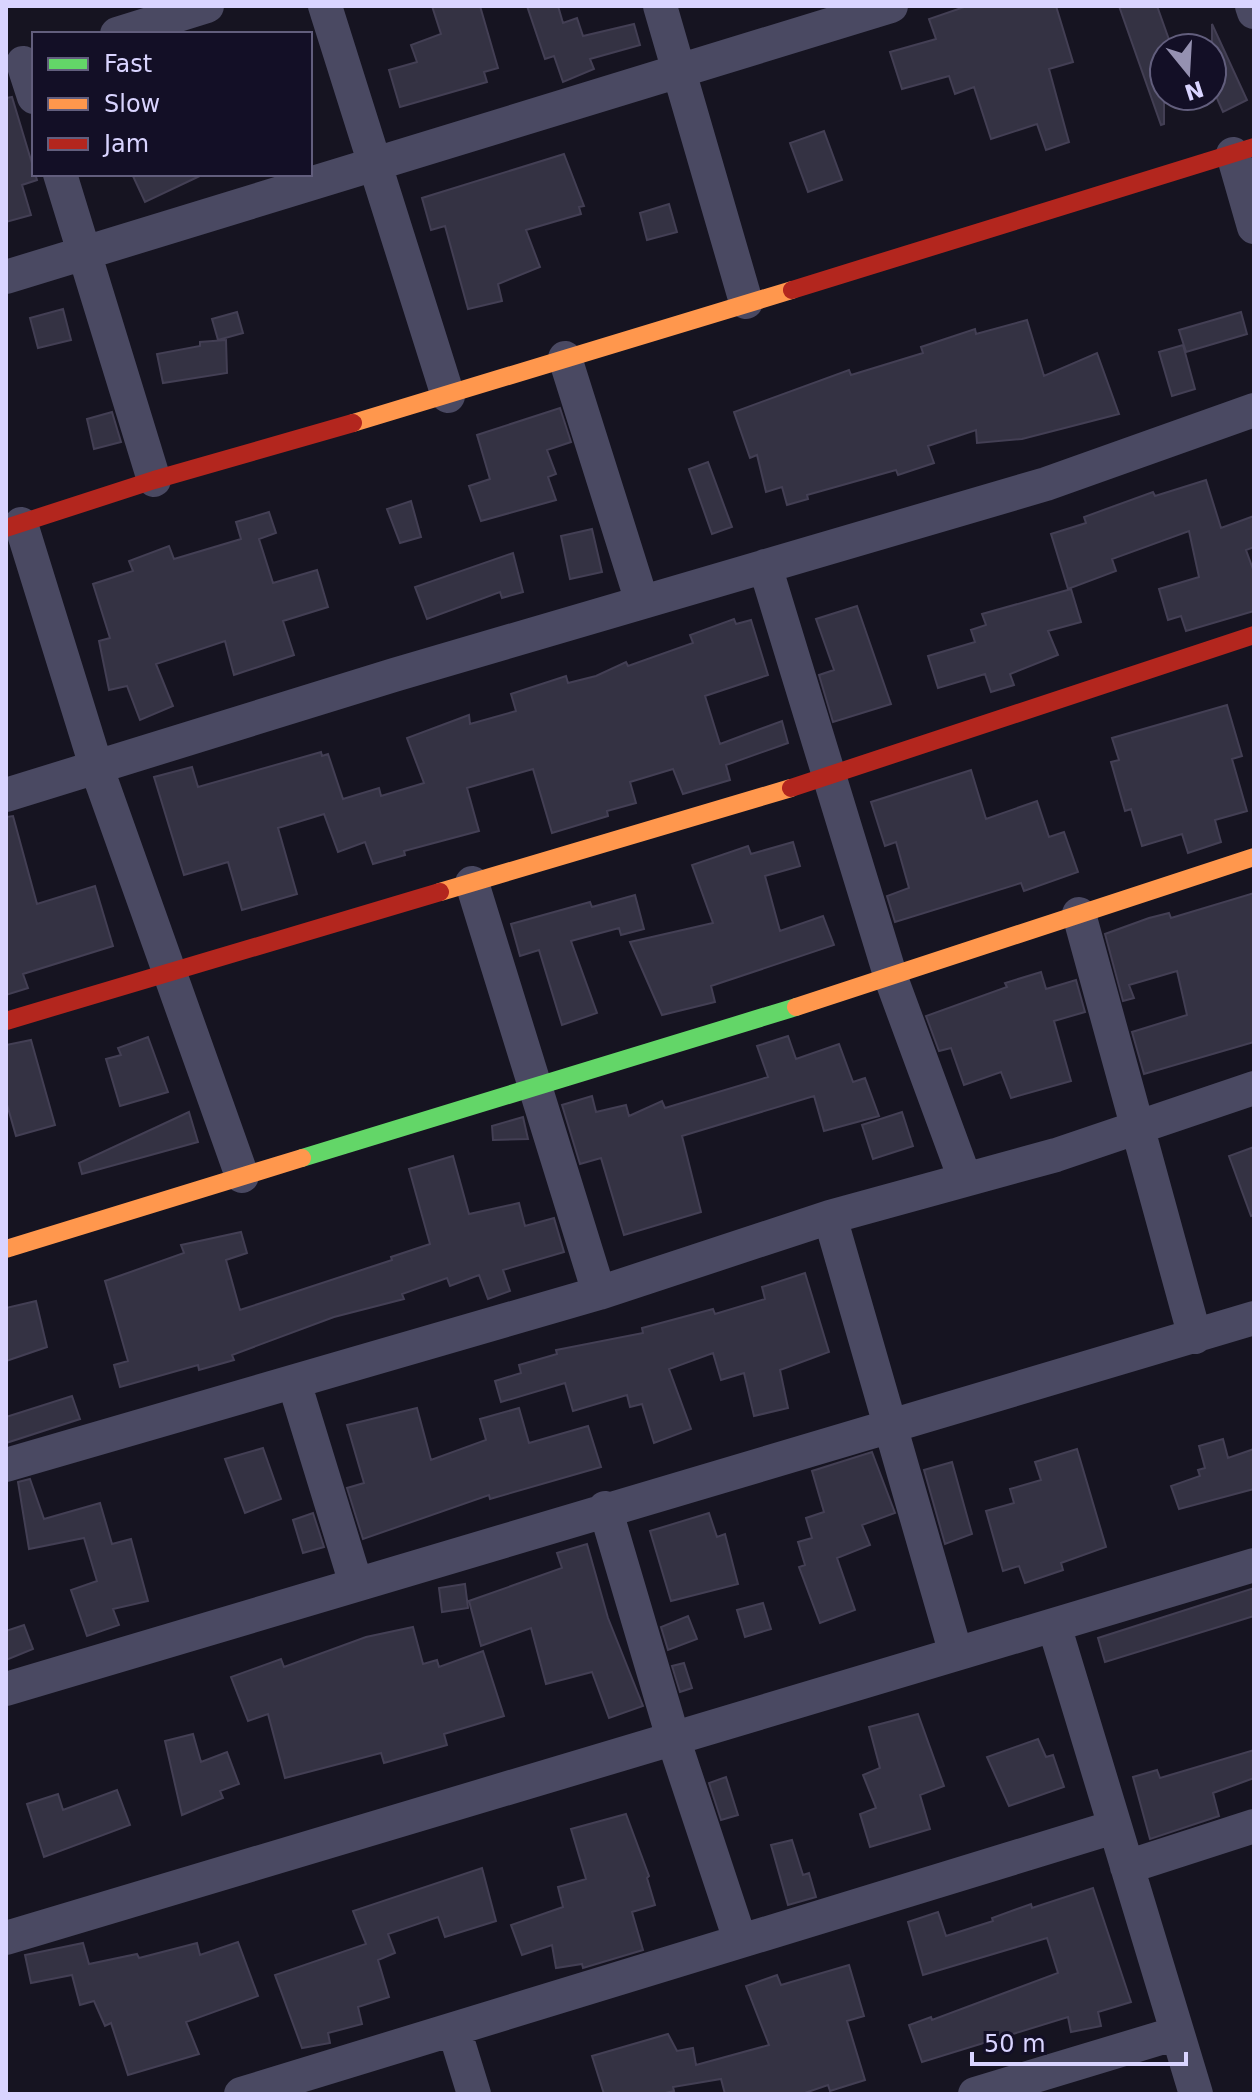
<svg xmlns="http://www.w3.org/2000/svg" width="1260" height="2100" viewBox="0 0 1260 2100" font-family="'DejaVu Sans',sans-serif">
<rect width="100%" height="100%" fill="#161421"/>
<path fill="#343243" stroke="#433f54" stroke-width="2" d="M432,6h48l18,62 -14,4 3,10 -87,25 -11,-37 28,-8 -6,-17 30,-11z
M527,6h31l5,17 14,-5 6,18 51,-12 6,21 -50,14 4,10 -31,13 -9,-26 -9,3z
M967,6h89l17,56 -24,7 20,73 -23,8 -9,-26 -46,15 -17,-52 -19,7 -6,-18 -47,13 -12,-37 46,-13 -7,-20z
M1119,6h38l15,42h-8v76l-3,1z
M1212,24l35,76 -24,12 -11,-25z
M12,97l25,83 -15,5 9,30 -25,7v-124z
M824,131l18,49 -34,12 -18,-49z
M564,154l20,52 -5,1 2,7 -55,16 14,37 -42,17 4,17 -34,8 -23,-83 -14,4 -9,-32z
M132,174h72l-59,28z
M669,204l8,28 -30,8 -7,-27z
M63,309l8,31 -33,8 -8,-30z
M237,312l6,21 -25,7 -6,-21z
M1241,312l6,22 -61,18 -7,-22z
M1027,320l17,56 53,-23 22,61 -97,25 -45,4 -1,-13 -48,16 6,17 -36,12 -2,-5 -89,25 1,4 -21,6 -5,-18 -16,5 -9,-37 -7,3 -16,-46 115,-42 2,5 72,-22 -2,-6 54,-18 1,5z
M226,340l1,33 -64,10 -6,-29 43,-8v-4z
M1183,345l12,44 -23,7 -13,-44z
M560,408l11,34 -24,8 9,24 -8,3 8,23 -75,21 -12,-35 21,-7 -13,-44z
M112,412l9,30 -27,7 -7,-30z
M708,462l24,65 -20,7 -23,-65z
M1206,480l15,48 33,-12v31l-8,3 8,22v39l-68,20 -5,-15 -13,4 -9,-31 40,-12 -10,-46 -77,28 4,12 -48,18 -17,-55 35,-11 -2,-6 69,-25 2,4z
M411,501l10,36 -21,6 -13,-34z
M269,512l7,21 -17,6 14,44 44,-13 11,37 -45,14 11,34 -60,20 -9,-34 -69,23 17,42 -33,14 -13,-34 -18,4 -10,-49 11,-3 -17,-54 40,-13 -4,-10 40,-15 5,13 67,-20 -5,-17z
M592,529l10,43 -32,7 -9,-43z
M513,553l10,39 -21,6 -2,-6 -73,27 -12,-32z
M1071,589l10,33 -33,9 10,24 -48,19 4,11 -23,7 -6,-18 -47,14 -10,-32 47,-14 -4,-12 15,-5 -4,-11z
M857,606l34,98 -58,18 -14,-47 15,-5 -18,-51z
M734,619l2,5 15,-4 17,55 -63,21 15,48 62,-23 6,22 -62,22 4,15 -47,14 -10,-25 -43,13 6,21 -29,8 1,5 -56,17 -19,-64 -66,19 12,43 -75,20 1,4 -32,9 -8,-22 -27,10 -14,-38 -46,14 19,66 -55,16 -14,-48 -44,13 -30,-98 38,-10 6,20 123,-35 1,4 6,-2 15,45 36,-11 2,8 43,-13 -17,-45 62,-23 1,9 46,-13 -5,-17 55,-18 2,7 28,-7 30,-14 2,4 65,-23 -3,-8z
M1227,705l15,51 -10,3 15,52 -32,9 6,22 -33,11 -6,-19 -40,12 -11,-37 -6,2 -14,-49 8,-2 -7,-22z
M971,770l15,49 51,-18 12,36 15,-5 14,40 -54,19 -3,-8 -126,39 -8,-26 22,-8 -13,-46 -11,4 -14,-44z
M13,816l24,88 58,-18 18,60 -90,28 5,14 -22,7v-178z
M793,842l7,24 -35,10 15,55 43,-15 11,29 -123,41 4,16 -53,13 -32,-73 83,-19 -21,-58 56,-19 3,8z
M1254,893v149l-110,32 -12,-42 55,-17 -10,-44 -48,14 5,13 -11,3 -18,-67 44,-16 20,-5 2,5z
M635,895l9,34 -23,6 -2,-7 -48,13 26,72 -35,12 -23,-75 -19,6 -9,-32 79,-22 2,5z
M1041,972l5,17 30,-9 9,32 -31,9 17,60 -60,17 -10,-26 -37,13 -13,-37 -12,3 -13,-35 81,-29 -2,-4z
M788,1036l8,23 43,-15 14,38 12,-4 14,38 -55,15 -10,-35 -132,40 19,76 -77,23 -23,-77 -21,6 -18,-59 30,-9 4,16 30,-7 3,11 33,-15 3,7 103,-31 -11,-31z
M148,1037l20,55 -48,14 -14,-47 15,-4 -3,-7z
M31,1040l24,85 -39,11 -10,-35v-56z
M189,1112l9,30 -116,32 -3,-11z
M902,1112l11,34 -40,13 -11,-34z
M523,1117l5,22 -35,1 -1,-14z
M1254,1147v68l-3,1 -22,-60z
M453,1156l16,58 50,-11 6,23 29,-8 10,34 -61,18 7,21 -22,8 -9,-24 -29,11 -3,-8 -45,16 2,5 -70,18 -102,38 2,5 -35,10 -1,-5 -78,22 -6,-22 14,-4 -23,-80 79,-28 -3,-8 60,-13 6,21 -21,7 14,50 152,-50 -1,-3 39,-13 -21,-75z
M805,1273l24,79 -49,18 8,38 -34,8 -10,-43 -23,7 -8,-27 -44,16 22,60 -37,14 -12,-39 -12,3 -3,-12 -54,16 -8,-28 -64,19 -6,-21 26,-8 -2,-8 38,-11 -1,-4 87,-17 -1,-5 71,-19 2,5 50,-15 -3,-12z
M36,1301l11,46 -41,14v-53z
M72,1396l8,23 -74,24v-26z
M417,1408l14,52 55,-20 -6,-21 39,-11 10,35 59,-17 13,41 -111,32 -1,-4 -126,44 -16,-51 17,-5 -17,-58z
M1223,1439l5,19 26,-9v40l-75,20 -8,-23 29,-10 -2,-6 7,-2 -6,-22z
M263,1448l18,51 -36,14 -20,-54z
M1077,1449l29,98 -45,16 2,7 -38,13 -6,-17 -16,5 -17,-60 28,-8 -4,-14 31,-9 -6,-18z
M872,1452l23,61 -33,12 8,20 -33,13 18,52 -35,13 -21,-56 6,-2 -7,-23 14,-4 -6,-20 18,-6 -12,-41z
M952,1462l20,72 -27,10 -21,-74z
M30,1479l14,40 56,-16 12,41 19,-5 17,62 -35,8 6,16 -32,11 -16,-46 26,-9 -13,-43 -55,11 -11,-67z
M313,1513l11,34 -21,6 -10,-33z
M709,1513l8,24 8,-3 13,50 -67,17 -21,-70z
M587,1544l21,74 35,88 -34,12 -17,-46 -46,12 -15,-56 -50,18 -12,-45 93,-33 -5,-15z
M465,1584l3,24 -26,4 -3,-24z
M1254,1588v28l-149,46 -7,-24z
M763,1603l8,26 -26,8 -8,-27z
M688,1616l9,23 -29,11 -7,-23z
M24,1625l9,24 -27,11v-29z
M413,1627l10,37 14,-4 2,7 44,-16 21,65 -60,18 3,11 -63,18 -3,-10 -96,25 -17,-64 -20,7 -17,-44 50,-18 3,8 82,-30z
M684,1663l8,25 -12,4 -8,-26z
M918,1714l26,72 -24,9 10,34 -60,18 -10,-33 16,-6 -13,-33 17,-7 -11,-41z
M193,1734l8,28 26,-10 12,32 -19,7 3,7 -41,17 -17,-74z
M1038,1739l8,18 7,-2 11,32 -55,19 -22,-49z
M1254,1750v28l-41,15 6,23 -69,23 -17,-62 24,-7 3,8z
M726,1777l12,38 -17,5 -12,-37z
M117,1790l13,35 -86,32 -17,-53 31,-10 5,16z
M626,1814l23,62 -2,2 8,27 -23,7 11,38 -60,18 -1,-4 -26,4 -4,-23 -30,10 -11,-30 52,-18 -5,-20 28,-8 -15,-50z
M792,1840l11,35 6,-2 7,24 -28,8 -17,-60z
M482,1868l14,53 -51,16 -7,-20 -50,17 7,19 -17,7 11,37 -31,10 4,17 -34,9 2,10 -28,5 -27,-73 91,-31 -13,-33z
M1093,1888l38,114 -33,10 3,14 -30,6 -3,-15 -146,45 -13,-37 22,-8 1,3 126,-47 -11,-35 -124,37 -15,-53 30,-10 8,24 47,-15 -1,-3 39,-14 1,4z
M238,1942l20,54 -72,26 13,32 -71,21 -17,-52 -6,3 -11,-25 -14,4 -8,-30 -41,8 -6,-28 58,-12 6,21 48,-10 2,4 58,-15 3,12z
M849,1965l15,51 -17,5 18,59 -35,11 -2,-6 -26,9h-77l-4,-15 -48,8 1,4 -13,3h-57l-12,-38 76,-22 9,17 16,-3 3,17 73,-20 -23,-59 31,-11 4,10z"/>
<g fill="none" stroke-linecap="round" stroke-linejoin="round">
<path stroke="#4a4962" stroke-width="34" d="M325,6l123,390
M660,6l86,296
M1252,6l2,6
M117,34l90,-28
M23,63l11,34
M1233,154l21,73
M60,174l94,306
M6,277l885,-271
M565,358l77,244
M21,524l75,242 146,410
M765,566l126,412 74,201
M6,795l388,-120 652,-191 208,-74
M472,883l127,410
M1079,914l116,423
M830,1217l126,437
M294,1382l62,202
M6,1465l593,-172 231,-76 226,-62 198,-67
M605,1508l68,230 67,202
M1054,1625l142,469
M6,1689l1248,-371
M1127,1867l127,-41
M6,1938l1248,-373
M454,2029l20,65
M241,2094l873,-267
M975,2094l202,-61"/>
<path stroke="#63d668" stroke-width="18" d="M302,1158l494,-151"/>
<path stroke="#ff974d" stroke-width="18" d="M353,423l439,-133
M440,892l351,-104
M796,1007l458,-150
M6,1249l296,-91"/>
<path stroke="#b3261e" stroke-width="18" d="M792,290l462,-143
M6,528l148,-48 199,-57
M791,788l463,-153
M6,1021l434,-129"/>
</g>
<rect width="1260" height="2100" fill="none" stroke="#d9d4ff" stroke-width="16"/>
<rect x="32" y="32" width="280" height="144" fill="#130f26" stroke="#625e7d" stroke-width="2"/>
<rect x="48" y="58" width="40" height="12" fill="#63d668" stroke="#625e7d" stroke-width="2"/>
<text x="104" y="72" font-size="24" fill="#d9d4ff">Fast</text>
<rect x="48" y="98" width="40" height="12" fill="#ff974d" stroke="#625e7d" stroke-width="2"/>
<text x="104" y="112" font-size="24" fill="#d9d4ff">Slow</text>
<rect x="48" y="138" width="40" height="12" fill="#b3261e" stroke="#625e7d" stroke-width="2"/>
<text x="104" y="152" font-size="24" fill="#d9d4ff">Jam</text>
<g transform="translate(1188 72) rotate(162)"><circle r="38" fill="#130f26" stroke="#625e7d" stroke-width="2"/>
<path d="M0-6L14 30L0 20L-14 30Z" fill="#9591b1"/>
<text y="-12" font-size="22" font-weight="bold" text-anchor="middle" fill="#d9d4ff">N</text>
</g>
<path d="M972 2052v12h214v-12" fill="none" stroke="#d9d4ff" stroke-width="4"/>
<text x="984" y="2052" font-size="24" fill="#d9d4ff" stroke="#130f26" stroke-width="6" paint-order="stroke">50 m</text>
</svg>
